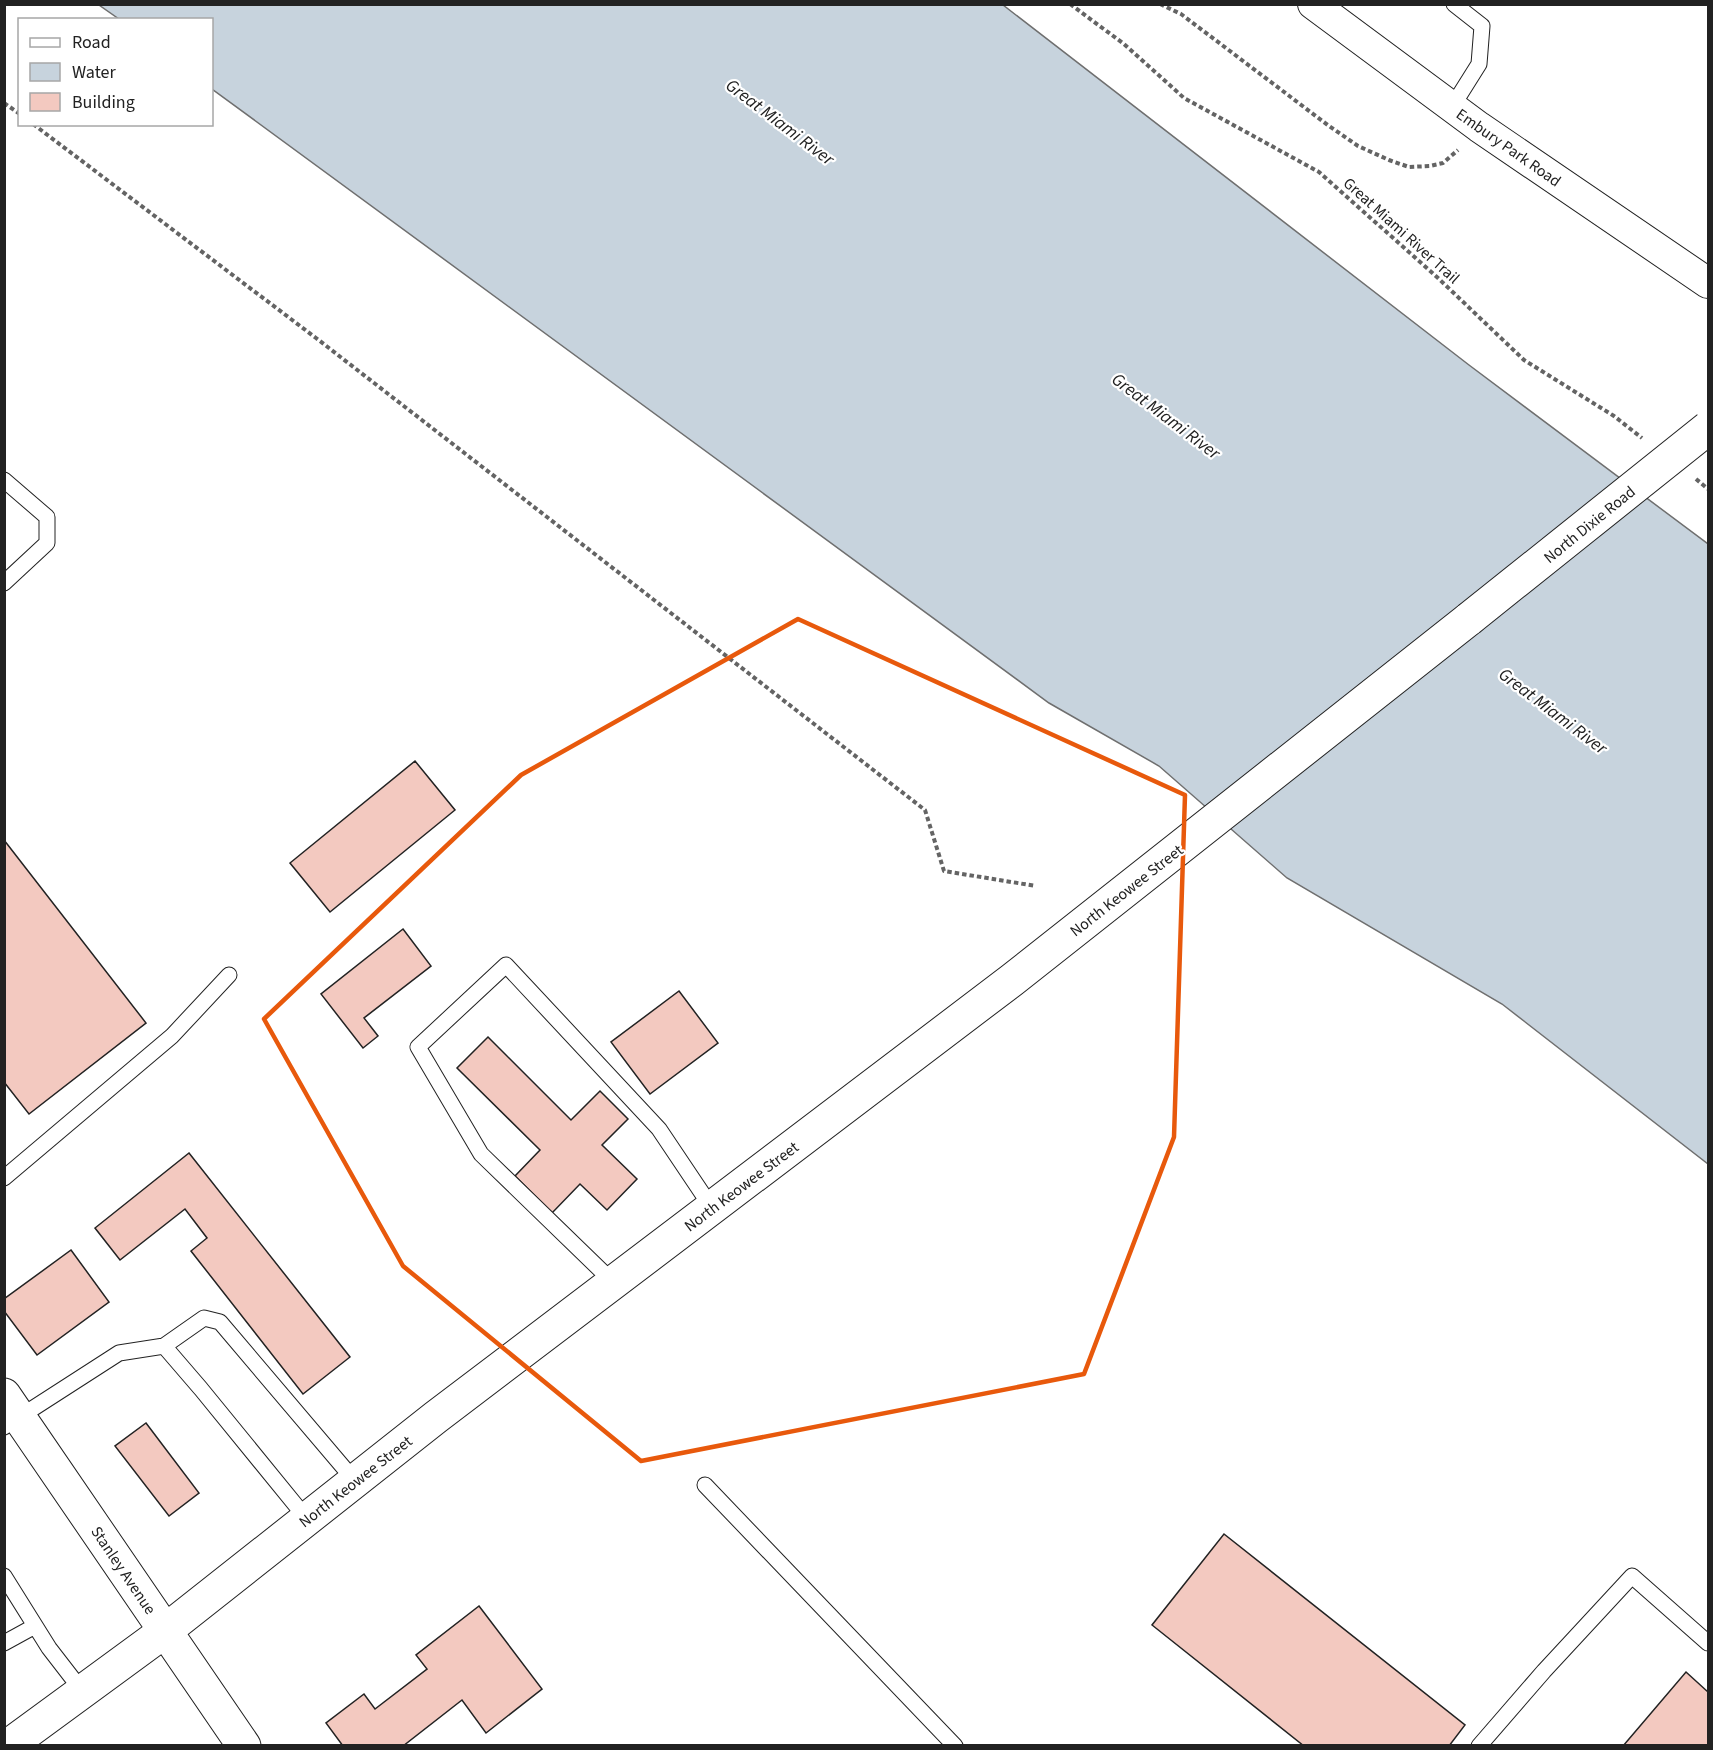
<svg xmlns="http://www.w3.org/2000/svg" width="1713" height="1750" viewBox="0 0 1713 1750" font-family="'Source Sans 3',sans-serif">
<rect width="100%" height="100%" fill="#fff"/>
<path fill="#c7d3dd" stroke="#6f6f6f" stroke-width="1.5" d="M99,5h904l466,360 239,179v620l-206,-160 -215,-126 -128,-112 -110,-63 -837,-614v-69l-93,-1z"/>
<path fill="#f3c9c0" stroke="#222" stroke-width="1.5" d="M415,761l40,49 -125,102 -40,-49z
M4,840l142,183 -117,91 -25,-32z
M403,929l28,37 -67,52 14,18 -15,12 -42,-54z
M679,991l39,52 -68,51 -39,-52z
M488,1037l83,83 29,-29 28,28 -26,26 35,34 -30,31 -27,-26 -28,29 -37,-37 25,-26 -83,-82z
M189,1153l161,204 -47,37 -112,-143 16,-13 -22,-29 -65,51 -25,-32z
M71,1250l38,52 -72,53 -33,-44v-12z
M146,1423l53,70 -30,23 -54,-70z
M1224,1534l241,191 -16,21h-145l-152,-121z
M479,1606l63,83 -56,44 -24,-33 -59,46h-60l-17,-23 38,-29 11,15 52,-40 -11,-14z
M1686,1672l22,20v54h-85z"/>
<g fill="none" stroke-linecap="round" stroke-linejoin="round">
<g stroke="#222" stroke-width="17">
<path id="lane" d="M1452,107l27,-43 3,-38 -28,-22
M4,480l43,37v26l-43,40
M4,1178l168,-142 57,-61
M614,1283l-133,-129 -63,-107 88,-82 153,164 53,79
M164,1346l40,-28 16,4 135,159
M4,1427l115,-74 45,-7 37,43 106,130
M705,1485l250,261
M4,1576l45,72 34,44
M4,1643l31,-17
M1479,1746l65,-75 88,-95 76,67"/>
</g>
<g stroke="#222" stroke-width="32">
<path id="street" d="M1313,4l166,123 229,156"/>
</g>
<g stroke="#222" stroke-width="35">
<path id="secondary" d="M4,1395l240,351
M8,1746l157,-115 271,-214 576,-437 457,-361"/>
</g>
<path stroke="#646464" stroke-width="4" stroke-dasharray="4.5 3" stroke-linecap="butt" d="M1070,4l54,40 60,54 135,74 119,106 86,82 90,56 28,22
M1160,4l21,10 148,112 29,20 31,14 20,7 21,-1 13,-3 15,-13
M4,103l16,11
M33,124l283,214 609,472 19,61 92,15
M1696,479l12,10"/>
<use href="#lane" stroke="#fff" stroke-width="15"/>
<use href="#street" stroke="#fff" stroke-width="30"/>
<use href="#secondary" stroke="#fff" stroke-width="33"/>
<g stroke="#222" stroke-width="35" stroke-linecap="butt">
<path id="secondary-bridge" d="M1469,619l239,-191"/>
</g>
<use href="#secondary-bridge" stroke="#fff" stroke-width="33"/>
</g>
<path fill="none" stroke="#e8590c" stroke-width="4.5" stroke-linejoin="round" d="M798,619l387,176 -11,342 -90,237 -443,87 -238,-195 -139,-247 257,-244z"/>
<g text-anchor="middle" stroke-width="4.5" stroke-linejoin="round" paint-order="stroke">
<g font-size="16" fill="#222" stroke="#fff">
<text transform="translate(1509 147) rotate(35)" y="6">Embury Park Road</text>
<text transform="translate(1402 230) rotate(42)" y="6">Great Miami River Trail</text>
<text transform="translate(1589 524) rotate(-39)" y="6">North Dixie Road</text>
<text transform="translate(1126 890) rotate(-38)" y="6">North Keowee Street</text>
<text transform="translate(741 1186) rotate(-37)" y="6">North Keowee Street</text>
<text transform="translate(355 1481) rotate(-38)" y="6">North Keowee Street</text>
<text transform="translate(124 1570) rotate(56)" y="6">Stanley Avenue</text>
</g>
<g font-size="18" font-style="italic" fill="#222" stroke="#fff">
<text transform="translate(780 122) rotate(37)" y="6">Great Miami River</text>
<text transform="translate(1166 416) rotate(37)" y="6">Great Miami River</text>
<text transform="translate(1553 711) rotate(37)" y="6">Great Miami River</text>
</g>
</g>
<rect width="1713" height="1750" fill="none" stroke="#222222" stroke-width="12"/>
<rect x="18" y="18" width="195" height="108" fill="#ffffff" stroke="#a7a7a7" stroke-width="1.5"/>
<rect x="30" y="38" width="30" height="9" fill="#ffffff" stroke="#a7a7a7" stroke-width="1.5"/>
<text x="72" y="48" font-size="18" fill="#222222">Road</text>
<rect x="30" y="63" width="30" height="18" fill="#c7d3dd" stroke="#a7a7a7" stroke-width="1.5"/>
<text x="72" y="78" font-size="18" fill="#222222">Water</text>
<rect x="30" y="93" width="30" height="18" fill="#f3c9c0" stroke="#a7a7a7" stroke-width="1.5"/>
<text x="72" y="108" font-size="18" fill="#222222">Building</text>
</svg>
